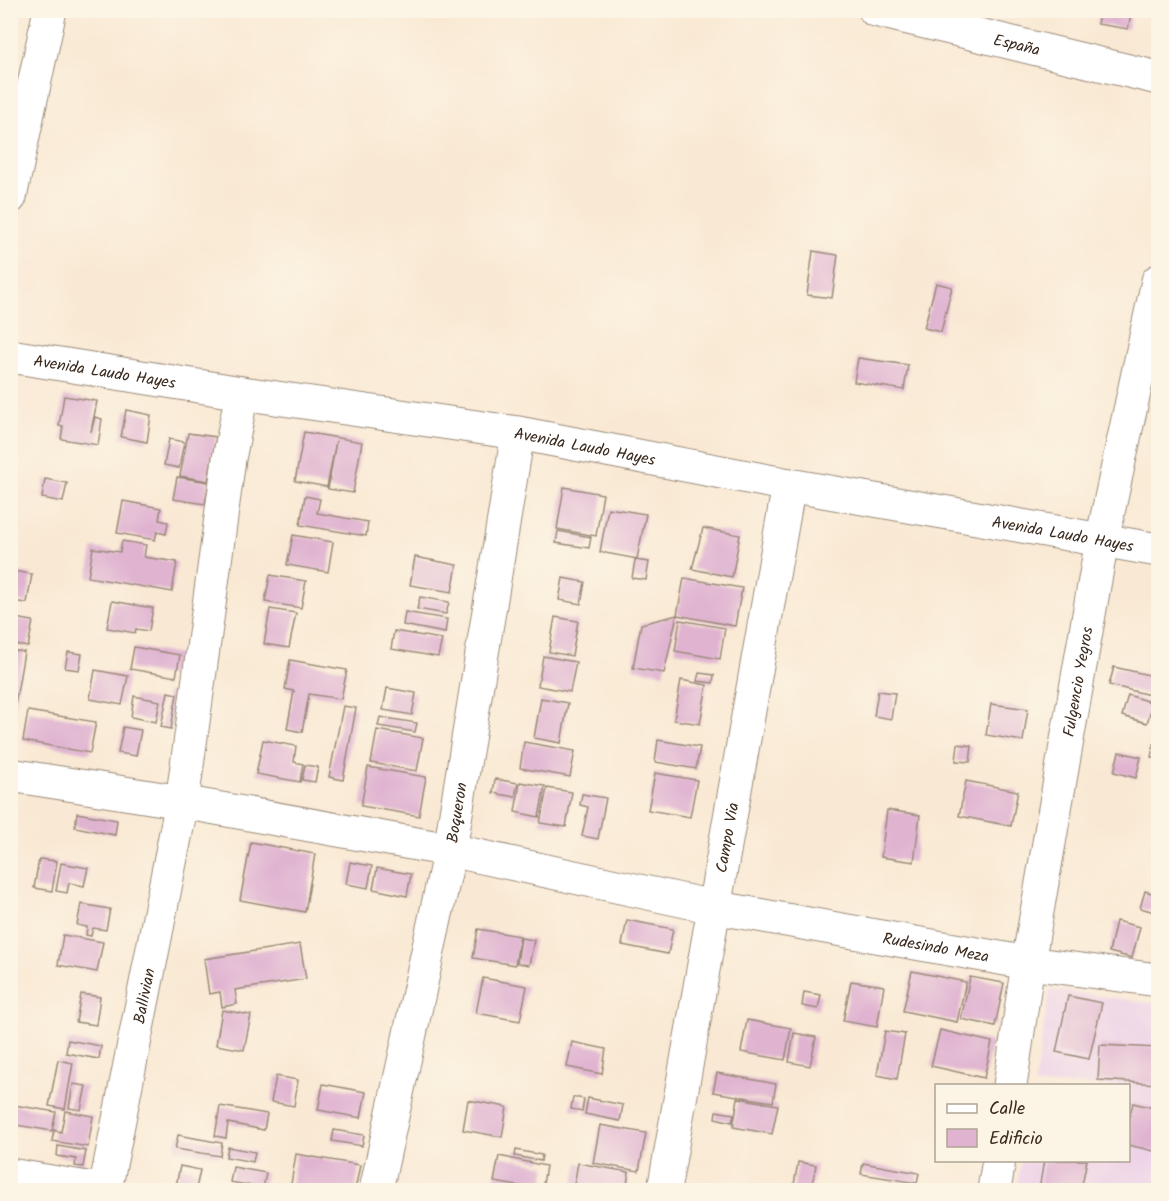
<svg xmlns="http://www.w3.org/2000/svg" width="1169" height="1201" viewBox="0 0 1169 1201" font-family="Kalam,sans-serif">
<rect width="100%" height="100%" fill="#fcf5e5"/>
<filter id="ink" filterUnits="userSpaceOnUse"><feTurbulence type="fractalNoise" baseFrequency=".0167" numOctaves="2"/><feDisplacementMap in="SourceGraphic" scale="12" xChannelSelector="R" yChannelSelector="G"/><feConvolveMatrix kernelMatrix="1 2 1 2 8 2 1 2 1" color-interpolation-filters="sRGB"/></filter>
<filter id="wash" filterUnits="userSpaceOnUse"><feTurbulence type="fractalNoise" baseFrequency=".008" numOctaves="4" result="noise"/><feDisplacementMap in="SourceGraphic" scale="24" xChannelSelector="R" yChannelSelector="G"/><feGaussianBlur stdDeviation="1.35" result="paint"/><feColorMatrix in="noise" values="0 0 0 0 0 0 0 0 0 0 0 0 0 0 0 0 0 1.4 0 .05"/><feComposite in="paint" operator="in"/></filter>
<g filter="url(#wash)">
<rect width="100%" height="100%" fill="#f9e9d4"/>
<path fill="#edd0e8" d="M1050,989l108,15v186h-142l5,-29 107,-1v-74l-94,-1z"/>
<g id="blocks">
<path fill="#e0b4d1" d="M1100,10h32l-4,19 -31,-5z
M813,251l25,4 -6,43 -25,-3z
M936,283l16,4 -11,45 -17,-4z
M858,358l50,7 -4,25 -50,-8z
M64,396l33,5 -6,31 4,-15 7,2 -4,26 -37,-6 2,-13h-4z
M126,410l25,5 -4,27 -26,-5z
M304,432l58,10 -9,51 -25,-4 8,-48 -9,46 -32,-6z
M188,433l28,4 -8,44 -28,-5z
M169,439l15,3 -5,26 -15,-3z
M177,477l32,5 -4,22 -32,-5z
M45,479l22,4 -4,19 -21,-4z
M564,487l39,7 -7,42 -39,-7z
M305,496l15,3 -3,14 51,9 -2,14 -66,-11z
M123,501l38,7 -2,12 9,2 -2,12 -9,-2 -2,8 -38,-7z
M608,508l38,6 -9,45 -37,-7z
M703,528l37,7 -8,42 -40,-8z
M558,531l33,6 -2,11 -33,-5z
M293,535l40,7 -5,30 -41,-7z
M122,541l24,4 -2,12 33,5 -5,30 -84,-15 5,-29 27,4z
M415,557l42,8 -5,27 -42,-7z
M635,560l14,2 -3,18 -14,-2z
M13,571l19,3 -5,29 -17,-2z
M270,575l36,6 -5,27 -36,-6z
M563,578l22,4 -4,22 -22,-4z
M684,578l58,10 -7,38 -58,-11z
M420,597l29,5 -3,12 -29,-5z
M112,601l41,7 -4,23 -13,-2 -1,4 -28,-5z
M270,609l26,4 -7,35 -25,-4z
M405,612l42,7 -2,14 -42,-8z
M677,615l-13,58 -31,-5 8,-44z
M10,617l23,4 -5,26 -18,-3z
M555,617l23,4 -6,35 -23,-4z
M680,620l45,8 -5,31 -45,-8z
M394,631l48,8 -4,18 -47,-8z
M134,647l46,8 -4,22 -46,-8z
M10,650l14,2 -12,71h-2z
M68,652l14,2 -3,16 -14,-2z
M543,656l33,6 -6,30 -32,-6z
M290,660l57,10 -6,29 -32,-5 -7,38 -15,-3 7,-38 -9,-2z
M1114,667l44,10v20l-49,-12z
M95,670l33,6 -6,29 -32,-6z
M699,673l15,2 -1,8 -16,-2z
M681,680l26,5 -7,39 -26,-4z
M387,688l29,5 -4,22 -29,-5z
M878,691l17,2 -4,26 -17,-3z
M168,692l9,2 -6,35 -10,-2z
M1128,695l25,8 -6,20 -25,-7z
M134,696l26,5 -4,21 -25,-5z
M541,698l27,5 -7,40 -27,-5z
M991,704l37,5 -5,32 -37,-6z
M343,706l13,2 -13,72 -14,-3z
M28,711l68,11 -6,31 -67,-12z
M380,717l37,6 -2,9 -37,-6z
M123,727l18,3 -5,26 -18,-3z
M377,730l46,8 -6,33 -46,-8z
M263,740l33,6 -2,16 9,2 -3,18 -44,-8z
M658,740l42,7 -4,22 -41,-7z
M524,742l51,9 -5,26 -50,-9z
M958,744l14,2 -2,16 -14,-1z
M1154,744l4,1v13l-7,-1z
M1119,752l22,5 -5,21 -22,-6z
M305,765l13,2 -3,15 -13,-2z
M368,767l58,10 -7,39 -58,-10z
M655,773l42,7 -7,37 -42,-7z
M495,779l23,4 -3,14 -22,-4z
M966,781l52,10 -7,35 -52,-10z
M520,782l25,4 -6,31 -24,-5z
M547,788l25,4 -6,35 -26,-4z
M582,794l24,4 -8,41 -16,-3 6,-29 -8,-2z
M887,810l33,5 -6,47 -33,-5z
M77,813l40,7 -2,15 -40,-8z
M251,842l64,12 -10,58 -65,-12z
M39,859l18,2 -5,30 -18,-3z
M350,862l22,4 -4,22 -22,-4z
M61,863l27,5 -4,18 -15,-3 -2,10 -11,-2z
M377,868l34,6 -4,22 -34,-7z
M1145,891l13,4v18l-18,-5z
M81,904l29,5 -4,21 -13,-2 -2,8 -5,-1 1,-8 -10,-2z
M627,920l46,9 -5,25 -46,-9z
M1116,921l24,6 -8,31 -23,-6z
M478,929l42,7 -5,29 -42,-7z
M63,935l40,7 -6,30 -39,-7z
M521,938l13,2 -5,25 -12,-2z
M300,944l6,35 -71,11 2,14 -15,3 -2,-15 -11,2 -5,-35z
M912,971l54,11 -9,40 -54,-11z
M970,977l34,6 -9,43 -34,-7z
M483,978l44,8 -7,35 -44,-8z
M851,981l33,5 -7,41 -34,-6z
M804,992l17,3 -3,14 -16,-3z
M81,994l19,3 -4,28 -20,-3z
M1068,996l34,7 -13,56 -33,-7z
M222,1010l29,5 -7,35 -28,-5z
M747,1020l44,8 -6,32 -44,-8z
M940,1030l52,12 -8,36 -53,-12z
M885,1031l20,3 -8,45 -20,-4z
M794,1033l22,4 -6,29 -21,-4z
M68,1040l33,6 -2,13 -33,-6z
M572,1042l34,7 -4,25 -35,-7z
M1100,1045l58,3v36l-60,-4z
M58,1060l15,3 -8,46 -16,-3z
M717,1073l59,11 -3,18 -60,-10z
M276,1076l22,4 -4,26 -23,-4z
M73,1084l13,2 -5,24 -12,-2z
M323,1084l43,8 -5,26 -43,-8z
M573,1097l11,2 -2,12 -11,-2z
M588,1098l35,7 -3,16 -35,-7z
M738,1098l40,7 -6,29 -39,-7z
M468,1100l39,7 -5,30 -39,-7z
M1133,1103l25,6v43l-30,-7v-22z
M14,1105l42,7 -4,19 -42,-7z
M220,1106l47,8 -3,16 -36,-7 -2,15 -11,-2z
M65,1111l28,5 -5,31 -36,-6 2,-11 7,2z
M716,1111l18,3 -2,8 -17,-4z
M600,1125l46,8 -7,38 -46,-8z
M334,1130l30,5 -2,11 -30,-5z
M178,1135l44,8 -2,13 -45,-7z
M58,1146l28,5 -3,16 -8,-1 1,-7 -19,-3z
M228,1147l27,5 -2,10 -27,-5z
M516,1150l26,5 -1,6 -26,-5z
M296,1154l64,11 -5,25h-65z
M499,1156l47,10 -4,24 -48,-8z
M1044,1160h43l-6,30h-42z
M798,1162l18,3 -5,25h-18z
M578,1163l51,9 -3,18h-53z
M863,1163l56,10 -2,10 -56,-9z
M180,1166l20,4 -4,19 -20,-3z
M233,1167l33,6 -3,15 -33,-6z
M891,1183l32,5 -1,2h-33z"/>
</g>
</g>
<g filter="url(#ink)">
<use href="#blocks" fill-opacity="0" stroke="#9a8a79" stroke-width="1.5"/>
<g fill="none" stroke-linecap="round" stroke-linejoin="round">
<g stroke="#9a8a79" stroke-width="35">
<g id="minor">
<path id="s1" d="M875,10l283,68"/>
<path d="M10,197l40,-187"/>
<path id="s2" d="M10,356l232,37 276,40 271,52 369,65"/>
<path id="s3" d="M10,775l172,27 268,48 263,57 315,56 130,17"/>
<path id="s4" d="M1010,1086l18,-123 74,-423 56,-259"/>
<path d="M10,1175l89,15"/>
<path id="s5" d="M105,1190l77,-388 47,-343 13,-66"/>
<path id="s6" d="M376,1190l74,-340 68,-417"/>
<path id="s7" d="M664,1190l125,-705"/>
<path d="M994,1190l5,-30"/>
</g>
</g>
<use href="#minor" stroke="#fff" stroke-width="33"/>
</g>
</g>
<g text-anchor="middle" stroke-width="4.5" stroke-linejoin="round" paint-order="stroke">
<g font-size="16" fill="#3b2a1e" stroke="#fcf5e5">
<text dy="6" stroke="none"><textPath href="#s1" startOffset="146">España</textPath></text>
<text dy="6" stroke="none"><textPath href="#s2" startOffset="96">Avenida Laudo Hayes</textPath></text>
<text dy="6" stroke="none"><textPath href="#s2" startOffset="582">Avenida Laudo Hayes</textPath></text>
<text dy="6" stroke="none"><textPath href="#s2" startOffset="1068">Avenida Laudo Hayes</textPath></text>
<text dy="6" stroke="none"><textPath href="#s4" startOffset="410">Fulgencio Yegros</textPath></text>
<text dy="6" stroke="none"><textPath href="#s6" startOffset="386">Boqueron</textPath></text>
<text dy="6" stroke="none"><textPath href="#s7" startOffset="358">Campo Via</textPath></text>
<text dy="6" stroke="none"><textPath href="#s3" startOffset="942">Rudesindo Meza</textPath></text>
<text dy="6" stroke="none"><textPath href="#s5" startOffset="198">Ballivian</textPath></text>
</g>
</g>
<rect width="1169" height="1201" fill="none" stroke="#fcf5e5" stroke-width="36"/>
<rect x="935" y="1084" width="195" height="78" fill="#fcf5e5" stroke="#afa495" stroke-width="1.5"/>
<rect x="947" y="1104" width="30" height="9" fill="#ffffff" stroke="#afa495" stroke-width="1.5"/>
<text x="989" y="1114" font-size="18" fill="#3b2a1e">Calle</text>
<rect x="947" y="1129" width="30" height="18" fill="#e0b4d1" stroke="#afa495" stroke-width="1.5"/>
<text x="989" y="1144" font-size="18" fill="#3b2a1e">Edificio</text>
</svg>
